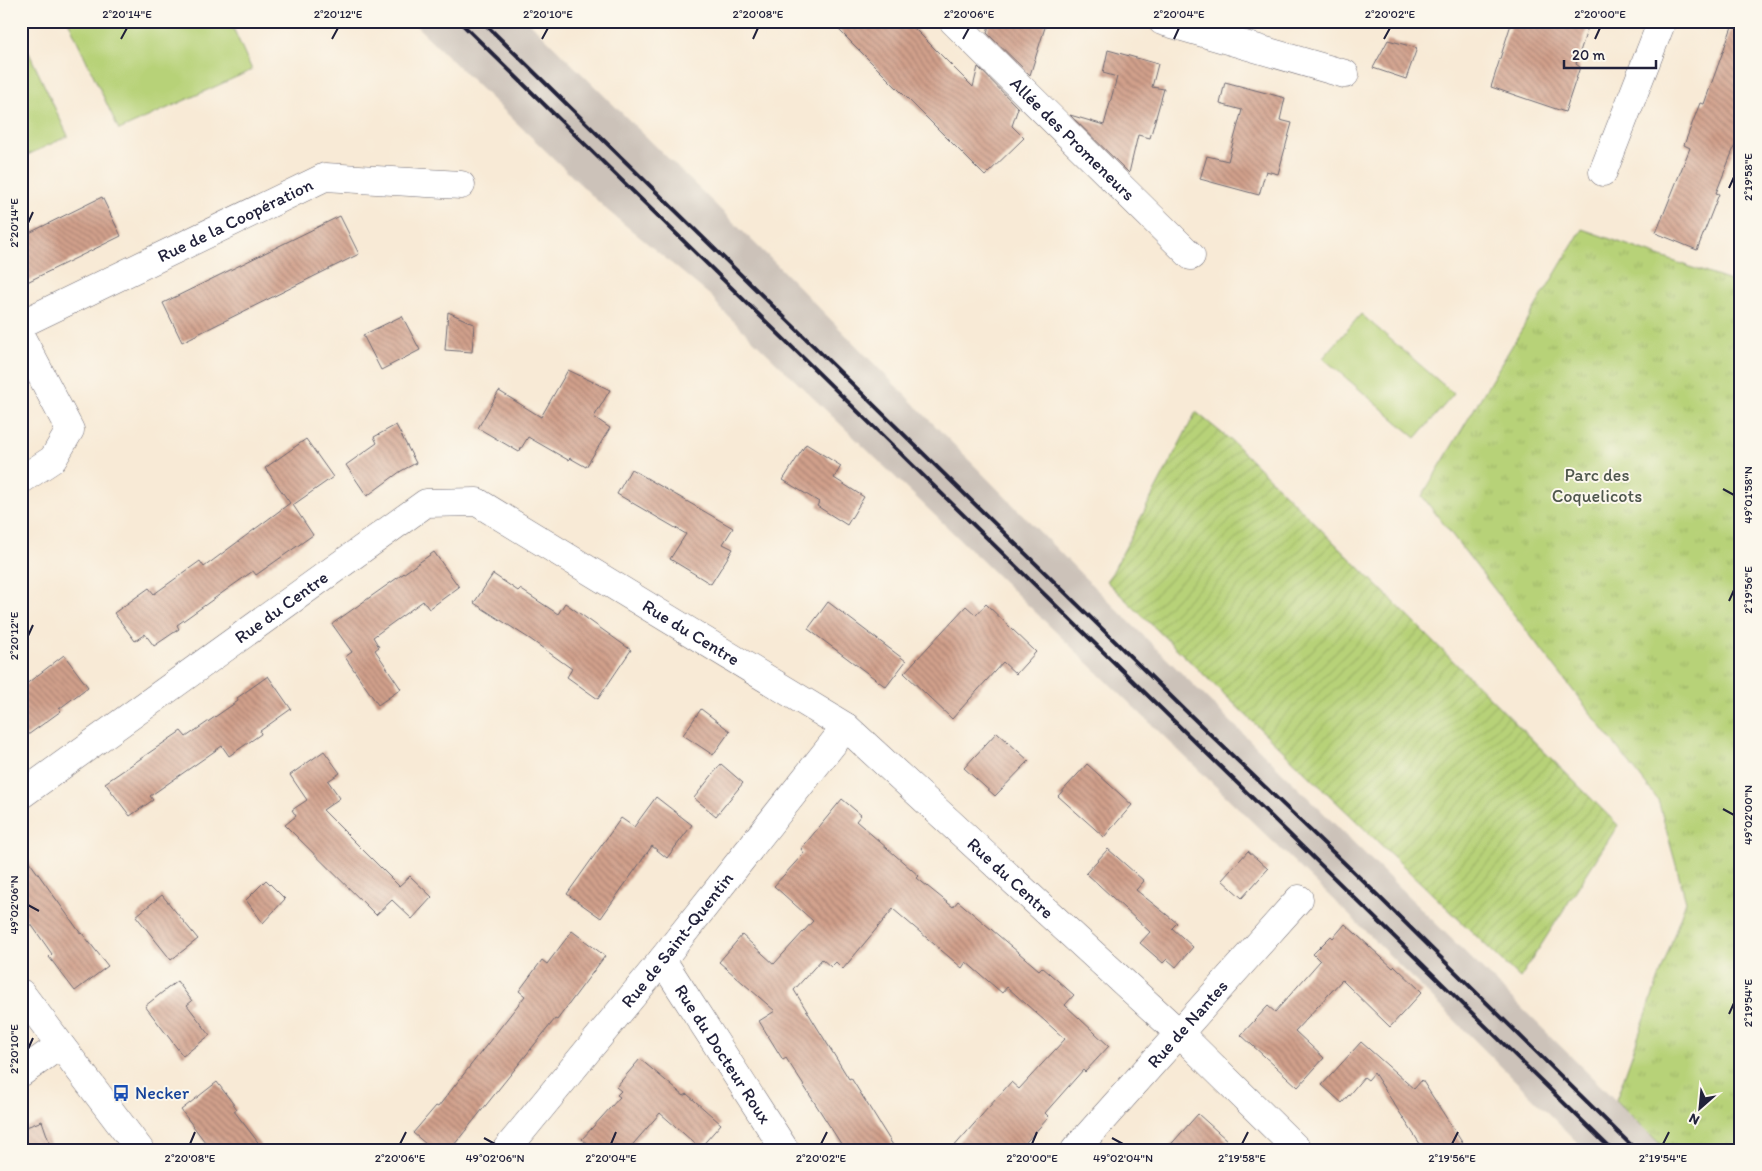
<svg xmlns="http://www.w3.org/2000/svg" width="1762" height="1171" viewBox="0 0 1762 1171" font-family="Itim,sans-serif">
<defs>
<pattern id="park-tufts" width="24" height="20" patternUnits="userSpaceOnUse" patternTransform="scale(1.25)"><rect width="24" height="20" fill="#b7d278"/><path d="M3 7l-1-3M5 7V3M7 7l1-3M15 17l-1-3M17 17v-4M19 17l1-3" fill="none" stroke="#9db469"/></pattern>
<pattern id="garden-furrows" width="10" height="10" patternUnits="userSpaceOnUse" patternTransform="scale(1.25)"><rect width="10" height="10" fill="#b7d278"/><path d="M-1 1l2-2M0 10L10 0M9 11l2-2" fill="none" stroke="#9db469"/></pattern>
<pattern id="building-back-hatch" width="6" height="6" patternUnits="userSpaceOnUse" patternTransform="scale(1.25)"><rect width="6" height="6" fill="#d1a08b"/><path d="M-1 5l2 2M0 0l6 6M5-1l2 2" fill="none" stroke="#a98273"/></pattern>
</defs>
<rect width="100%" height="100%" fill="#fbf7ec"/>
<filter id="ink" filterUnits="userSpaceOnUse"><feTurbulence type="fractalNoise" baseFrequency=".02" numOctaves="2"/><feDisplacementMap in="SourceGraphic" scale="10" xChannelSelector="R" yChannelSelector="G"/><feConvolveMatrix kernelMatrix="1 2 1 2 8 2 1 2 1" color-interpolation-filters="sRGB"/></filter>
<filter id="wash" filterUnits="userSpaceOnUse"><feTurbulence type="fractalNoise" baseFrequency=".0096" numOctaves="4" result="noise"/><feDisplacementMap in="SourceGraphic" scale="20" xChannelSelector="R" yChannelSelector="G"/><feGaussianBlur stdDeviation="1.12" result="paint"/><feColorMatrix in="noise" values="0 0 0 0 0 0 0 0 0 0 0 0 0 0 0 0 0 1.4 0 .05"/><feComposite in="paint" operator="in"/></filter>
<g filter="url(#wash)">
<rect width="100%" height="100%" fill="#f8ead6"/>
<path fill="#ccc2b9" d="M411,21h117l248,243 318,323 572,563h-81l-238,-237 -627,-605 -8,-11 -105,-87z"/>
<path fill="url(#park-tufts)" stroke="#6c7a5a" d="M1582,229l159,56v865h-75l-50,-50 70,-199 -28,-101 -236,-304z"/>
<path fill="url(#garden-furrows)" stroke="#6c7a5a" d="M1196,412l38,31 384,382 -98,153 -414,-397 6,-8z"/>
<path fill="#b7d278" stroke="#6c7a5a" d="M68,21h162l22,49 -133,60z
M21,36l47,100 -47,22z
M1361,314l93,80 -38,44 -93,-80z"/>
<g id="blocks">
<path fill="url(#building-back-hatch)" d="M830,21h77l66,66 5,-20 40,41 -6,18 12,12 -39,38z
M990,21h57l-17,54 -43,-42z
M1512,21h78l-14,43 4,3 -15,45 -74,-25z
M1734,21h7v109l-25,63 3,1 -22,56 -41,-17 34,-85 -6,-3 16,-42 4,1z
M1388,40l29,8 -11,31 -33,-11z
M1108,50l50,14 -6,23 12,2 -14,49 -12,-3 -9,38 -59,-58 34,10 13,-48 -14,-4z
M1225,82l60,16 -5,22 12,3 -14,51 -12,-3 -7,24 -59,-16 7,-23 21,5 14,-51 -22,-6z
M102,197l19,39 -100,49v-48z
M340,216l19,38 -177,88 -19,-39z
M448,312l26,12 -2,28 -27,-2z
M402,316l18,34 -39,20 -18,-35z
M568,370l42,20 -16,27 16,11 -24,39 -16,-9 -2,2 -40,-23 -9,15 -41,-24 21,-37 42,26z
M396,425l20,38 -15,8 -34,25 -21,-31 31,-22 -3,-6z
M306,439l27,38 -40,28 20,30 -57,40 -3,-4 -76,54 2,4 -25,17 -9,-12 -10,7 -21,-28 35,-25 5,6 46,-33 4,6 86,-64 -25,-35z
M806,444l35,22 -7,12 30,19 -17,28 -30,-19 2,-4 -36,-22z
M631,469l102,59 -10,16 10,5 -22,35 -41,-25 16,-25 -69,-40z
M434,552l25,35 -30,22 -6,-8 -50,36 6,10 -4,3 26,39 -23,16 -33,-48 7,-5 -20,-28z
M493,574l25,17 2,-2 38,25 7,-11 66,47 -33,49 -31,-22 5,-8 -42,-30 -56,-36z
M828,602l78,59 -20,26 -78,-58z
M986,604l50,48 -20,22 -13,-12 -51,57 -48,-46 62,-67 10,9z
M64,655l24,32 -29,22 2,2 -40,29v-52z
M268,676l23,33 -31,22 1,3 -32,22 -7,-10 -72,50 3,4 -23,16 -25,-33 76,-52 5,6 52,-36 -1,-3z
M701,709l29,22 -17,24 -30,-20z
M997,732l32,29 -34,35 -31,-28z
M324,751l16,22 -12,8 12,17 -17,12 76,76 11,-10 22,21 -20,22 -20,-19 -16,15 -91,-90 11,-9 -4,-6 15,-10 -17,-25z
M721,764l22,19 -27,33 -22,-18z
M1087,764l45,41 -28,32 -46,-41z
M656,797l36,28 -25,33 -15,-12 -51,72 -34,-24 54,-76 13,9z
M842,799l19,16 -5,6 63,55 -2,2 36,29 5,-6 81,69 3,-3 32,28 -9,10 44,41 -24,26 -2,-2 -38,43 4,4 -30,33h-68l60,-68 8,7 46,-50 -58,-52 -5,6 -36,-31 -4,6 -69,-59 -50,60 -7,-7 -5,5 -9,-8 -28,31 55,89 2,-1 45,72h-51l-59,-92 -3,2 -24,-39 16,-10 -56,-49 23,-27 32,29 39,-43 -39,-35 30,-33 -3,-4z
M1108,849l36,32 -8,9 41,33 -5,5 21,19 -17,20 -9,-8 -4,4 -23,-20 10,-11 -64,-59z
M21,850l60,84 1,-1 26,33 -33,25 -26,-34 3,-3 -31,-44z
M1248,851l20,18 -26,29 -20,-18z
M266,880l19,19 -22,24 -17,-23z
M162,895l36,44 -27,21 -35,-44z
M1345,924l48,44 2,-2 27,26 -32,35 -48,-47 -47,51 29,27 -26,29 -57,-52 27,-29 7,6 45,-51 -7,-7 18,-18 2,2z
M572,931l33,25 -48,64 -2,-1 -105,131h-17l-20,-17 23,-27 2,1 87,-111 -6,-5 23,-31 5,4z
M177,981l15,20 -5,4 23,30 -27,21 -38,-50z
M1361,1042l53,47 8,-9 45,70h-43l-50,-77 -6,7 -4,-3 -22,26 -20,-18z
M640,1059l44,37 3,-2 34,30 -21,24 -40,-35 -32,37h-34l-12,-11 38,-42 -3,-2 4,-4 -5,-4z
M217,1082l20,27 -3,2 30,39h-53l-30,-40z
M1198,1114l40,36h-72z
M42,1121l10,29h-31v-21z"/>
</g>
</g>
<g filter="url(#ink)">
<use href="#blocks" fill-opacity="0" stroke="#6d6871" stroke-width="1"/>
<g fill="none" stroke-linecap="round" stroke-linejoin="round">
<g stroke="#6d6871" stroke-width="29">
<g id="minor">
<path id="s1" d="M953,21l238,235"/>
<path d="M1162,21l183,53"/>
<path d="M1603,172l59,-151"/>
<path id="s2" d="M21,324l304,-147 136,8"/>
<path d="M21,337l49,93 -17,29 -32,21"/>
<path id="s3" d="M21,795l405,-292 51,-1 369,225 333,306 119,117"/>
<path id="s4" d="M662,960l123,190"/>
<path d="M21,993l119,157"/>
<path d="M21,1073l39,-28"/>
<path id="s5" d="M506,1150l156,-190 184,-233"/>
<path id="s6" d="M1075,1150l224,-251"/>
</g>
</g>
<use href="#minor" stroke="#fff" stroke-width="28"/>
<path stroke="#22223b" stroke-width="4" d="M459,21l1153,1129
M482,21l705,691 174,167 275,271"/>
</g>
</g>
<path fill="none" stroke="#22223b" stroke-width="2" d="M121,39l6,-11M332,39l6,-11M542,39l6,-11M753,39l5,-11M963,39l6,-11M1174,39l5,-11M1384,39l6,-11M1595,39l5,-11M1729,188l5,-11M28,223l5,-11M1723,489l11,6M1729,601l5,-11M28,636l5,-11M1723,809l11,6M28,905l11,6M1729,1014l5,-11M28,1049l5,-11M484,1138l11,6M1112,1138l11,6M190,1144l5,-12M400,1144l6,-12M611,1144l5,-12M821,1144l6,-12M1032,1144l5,-12M1242,1144l6,-12M1452,1144l6,-12M1663,1144l6,-12"/>
<defs>
<g id="bus-bare" transform="scale(1.35)"><path d="M-5-6H5V4H4V6H2V4H-2V6H-4V4H-5ZM-3.5-4V0h7V-4ZM-3.5 1.2v1.5H-2V1.2ZM2 1.2v1.5H3.5V1.2Z" fill="#1a4fb4" stroke="#fbf7ec" stroke-width="2.5" paint-order="stroke"/></g>
</defs>
<g fill-rule="evenodd">
<use href="#bus-bare" x="121" y="1093"/>
</g>
<g text-anchor="middle" stroke-width="4" stroke-linejoin="round" paint-order="stroke">
<g font-size="18" fill="#22223b" stroke="#fbf7ec">
<text dy="6" stroke="none"><textPath href="#s1" startOffset="168">Allée des Promeneurs</textPath></text>
<text dy="6" stroke="none"><textPath href="#s2" startOffset="238">Rue de la Coopération</textPath></text>
<text dy="6" stroke="none"><textPath href="#s3" startOffset="321">Rue du Centre</textPath></text>
<text dy="6" stroke="none"><textPath href="#s3" startOffset="801">Rue du Centre</textPath></text>
<text dy="6" stroke="none"><textPath href="#s3" startOffset="1206">Rue du Centre</textPath></text>
<text dy="6" stroke="none"><textPath href="#s5" startOffset="271">Rue de Saint-Quentin</textPath></text>
<text dy="6" stroke="none"><textPath href="#s6" startOffset="169">Rue de Nantes</textPath></text>
<text dy="6" stroke="none"><textPath href="#s4" startOffset="112">Rue du Docteur Roux</textPath></text>
</g>
<g font-size="18" fill="#4f574d" stroke="#fbf7ec">
<text x="1597" y="481">Parc des<tspan x="1597" dy="21">Coquelicots</tspan></text>
</g>
<g font-size="18" fill="#164399" stroke="#fbf7ec" text-anchor="start">
<text x="135" y="1099">Necker</text>
</g>
</g>
<rect width="1762" height="1171" fill="none" stroke="#fbf7ec" stroke-width="55"/>
<g transform="translate(1700 1108) rotate(207)" stroke="#fbf7ec" stroke-width="4" paint-order="stroke">
<path d="M0-4L9 19L0 12L-9 19Z" fill="#22223b"/>
<text y="-8" font-size="14" font-weight="bold" text-anchor="middle" fill="#22223b">N</text>
</g>
<path d="M1564 60v8h92v-8" fill="none" stroke="#22223b" stroke-width="2.5"/>
<text x="1572" y="60" font-size="15" fill="#22223b" stroke="#fbf7ec" stroke-width="4" paint-order="stroke">20 m</text>
<rect x="28" y="28" width="1706" height="1116" fill="none" stroke="#22223b" stroke-width="2"/>
<g font-size="12" text-anchor="middle" fill="#22223b">
<text x="127" y="18">2°20'14"E</text>
<text x="338" y="18">2°20'12"E</text>
<text x="548" y="18">2°20'10"E</text>
<text x="758" y="18">2°20'08"E</text>
<text x="969" y="18">2°20'06"E</text>
<text x="1179" y="18">2°20'04"E</text>
<text x="1390" y="18">2°20'02"E</text>
<text x="1600" y="18">2°20'00"E</text>
<text transform="translate(1748 177) rotate(-90)" y="4">2°19'58"E</text>
<text transform="translate(14 223) rotate(-90)" y="4">2°20'14"E</text>
<text transform="translate(1748 495) rotate(-90)" y="4">49°01'58"N</text>
<text transform="translate(1748 590) rotate(-90)" y="4">2°19'56"E</text>
<text transform="translate(14 636) rotate(-90)" y="4">2°20'12"E</text>
<text transform="translate(1748 815) rotate(-90)" y="4">49°02'00"N</text>
<text transform="translate(14 905) rotate(-90)" y="4">49°02'06"N</text>
<text transform="translate(1748 1003) rotate(-90)" y="4">2°19'54"E</text>
<text transform="translate(14 1049) rotate(-90)" y="4">2°20'10"E</text>
<text x="190" y="1162">2°20'08"E</text>
<text x="400" y="1162">2°20'06"E</text>
<text x="495" y="1162">49°02'06"N</text>
<text x="611" y="1162">2°20'04"E</text>
<text x="821" y="1162">2°20'02"E</text>
<text x="1032" y="1162">2°20'00"E</text>
<text x="1123" y="1162">49°02'04"N</text>
<text x="1242" y="1162">2°19'58"E</text>
<text x="1452" y="1162">2°19'56"E</text>
<text x="1663" y="1162">2°19'54"E</text>
</g>
</svg>
